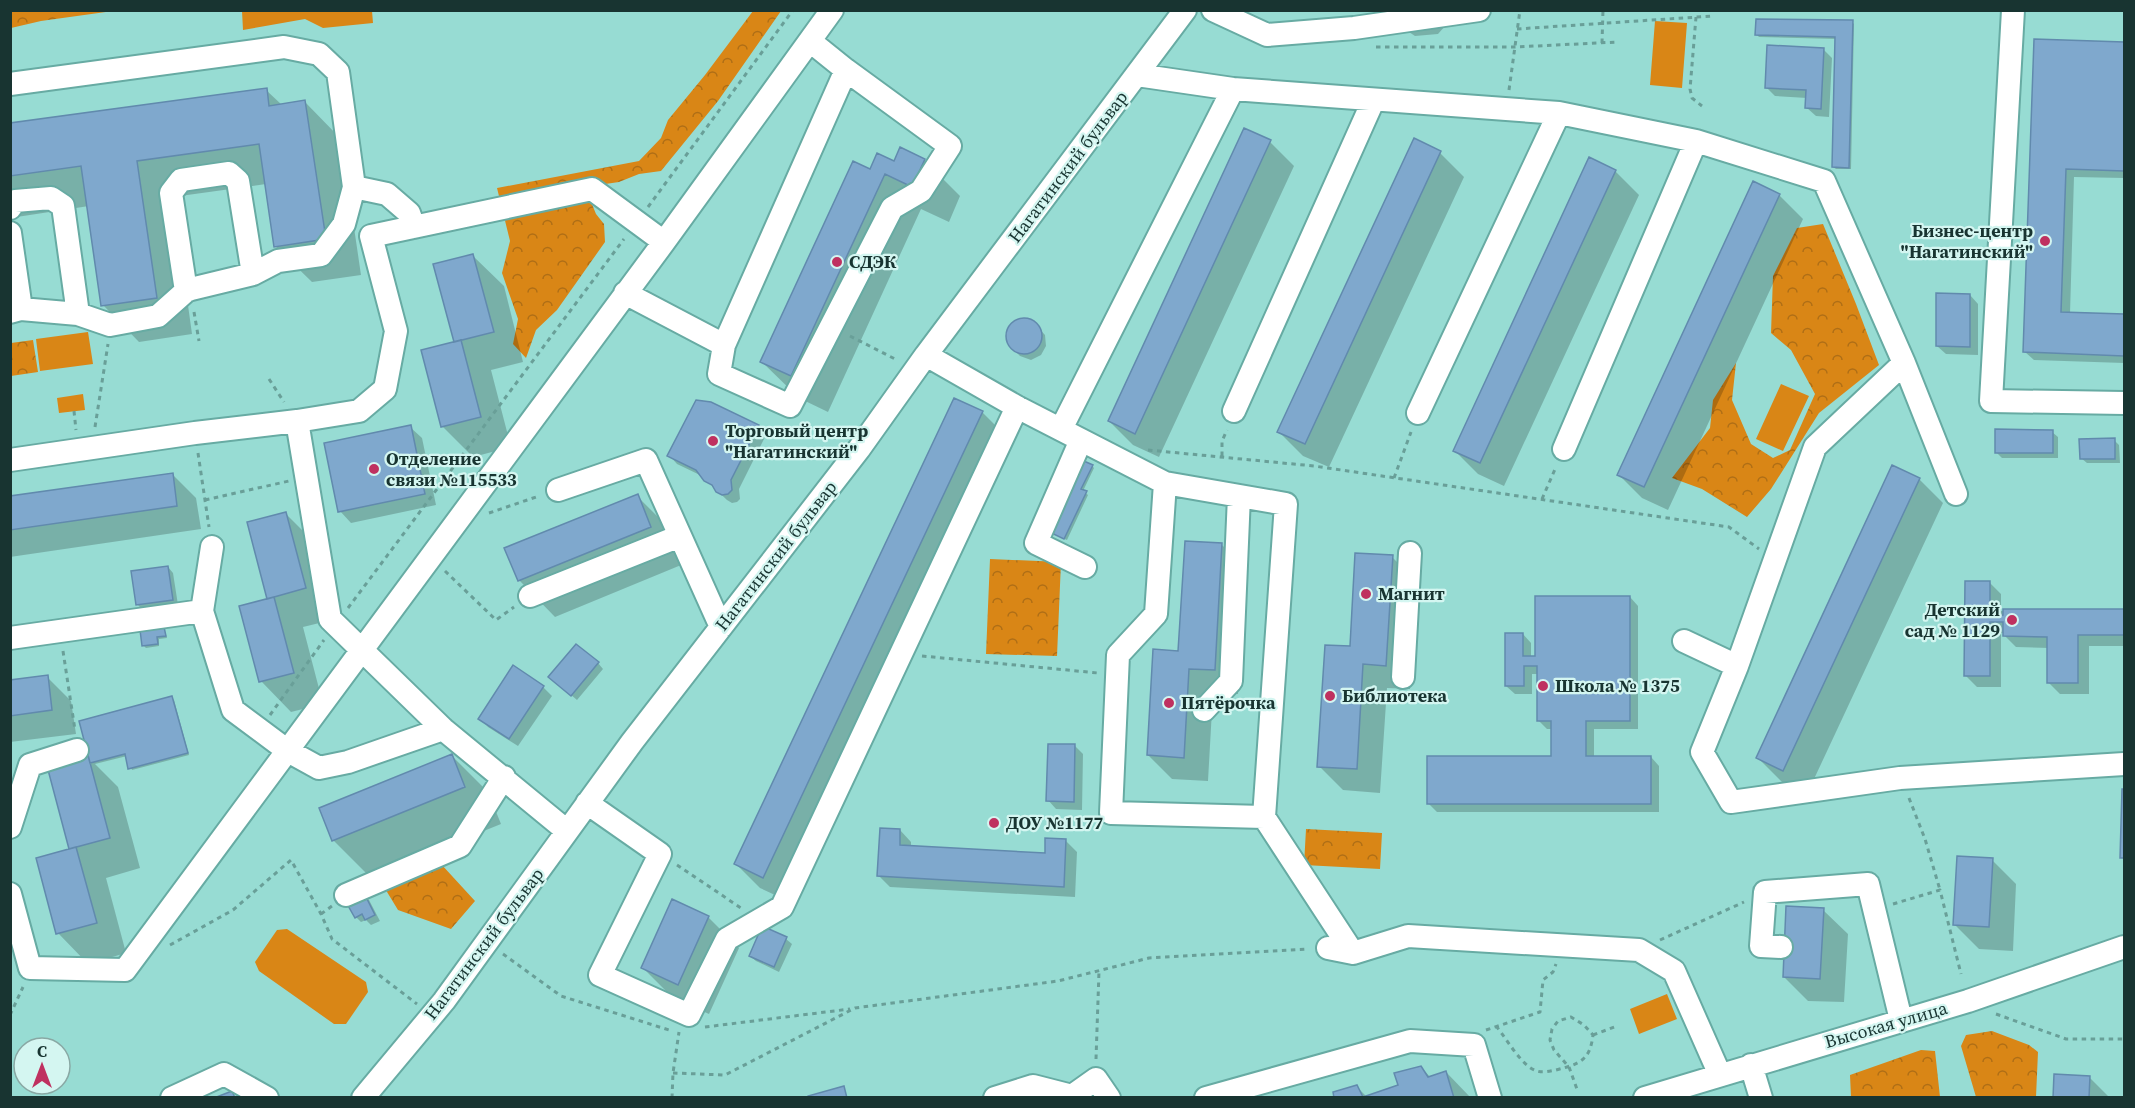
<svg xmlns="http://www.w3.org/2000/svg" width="2135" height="1108" viewBox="0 0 2135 1108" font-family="'Source Serif 4',serif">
<defs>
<pattern id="forest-crowns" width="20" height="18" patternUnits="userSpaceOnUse" patternTransform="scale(1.5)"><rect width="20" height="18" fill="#d98616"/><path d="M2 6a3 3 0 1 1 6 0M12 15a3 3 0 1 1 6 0" fill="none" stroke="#af6e15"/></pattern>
</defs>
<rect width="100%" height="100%" fill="#97dcd3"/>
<path fill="url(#forest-crowns)" d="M10,11l1,-1 102,1 -72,10 -30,7z
M753,11h28l-63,90 -57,70 -22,3 -20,8 -34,5 11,27 8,10 1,18 -48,68 -21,20 -10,28 -13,-14 5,-25 -16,-46 8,-32 -13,-53 142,-27 22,-23 7,-18 37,-45z
M1823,224l33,80 23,61 -60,48 -48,76 -24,28 -45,-28 -30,-11 38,-50 3,-28 23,-37 -4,37 19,44 22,14 17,-8 25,-56 -24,-44 -20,-17 2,-57 24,-48z
M33,340l5,32 -27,4v-33z
M990,559l71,3 -4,94 -71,-2z
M1306,829l76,4 -2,36 -76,-4z
M441,864l34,37 -24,28 -53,-19 -14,-23z
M1992,1031l37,14 9,7 -2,45h-60l-15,-51 5,-11z
M1921,1050l14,1 5,46h-89l-1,-22z"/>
<path fill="#d98616" d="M242,11h130l1,12 -50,5 -18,-9 -62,11z
M1655,21l32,2 -5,65 -32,-3z
M88,332l5,32 -53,7 -4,-32z
M1781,384l28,12 -26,55 -27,-12z
M83,394l2,16 -26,3 -2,-15z
M287,929l79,53 2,10 -22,32h-12l-75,-53 -4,-9 22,-32z
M1667,994l10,25 -38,15 -9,-25z"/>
<path fill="#0003" d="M1384,10h68l1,7 -15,17 -23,2 -18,-12z
M1852,22l2,2 -3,145h-15l-3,-2 3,-128 -77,-2 -2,-2z
M2036,41l88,3v134l-50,-1 -4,137 54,2v47l-90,-3 -9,-8z
M1823,49l9,9 -3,59 -13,-1 -9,-8v-10l-32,-2 -9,-9z
M266,90l16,15 23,-3 36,37 20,136 -49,7 -37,-36 -9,-62 -93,13 19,137 -53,8 -36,-37 -14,-99 -79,12v-93z
M1244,130l26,12 24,24 -135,291 -26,-12 -24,-24z
M1414,140l26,13 24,24 -135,290 -26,-11 -24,-24z
M924,160l36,36 -11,26 -28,-13 -93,203 -29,-14 -37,-36 109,-191 23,-8z
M1615,171l24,24 -135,291 -26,-12 -24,-24z
M1754,183l25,12 24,24 -135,291 -26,-12 -24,-24z
M473,256l31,30 19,76 -32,8 20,77 -38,10 -31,-31 14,-83z
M1970,295l8,9v51l-32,-1 -9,-8z
M1019,320h5l11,4 10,11 1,11 -5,9 -10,5 -11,-4 -10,-10 -3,-10 3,-10z
M955,400l28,13 24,24 -219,464 -28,-13 -24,-24z
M410,427l12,11 14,67 -85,18 -11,-12z
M758,427l8,8 -27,54 1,10 -3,3 -5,1 -5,-3 -25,-24 -25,-12 -8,-9z
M2052,432l6,5v21h-56l-6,-6z
M2114,440l5,5 1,18h-33l-6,-5z
M1092,466l2,2 -11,23 5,4 -21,45 -18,-8z
M172,474l24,24 5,31 -191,28v-59z
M1919,479l24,24 -136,291 -25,-12 -24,-24z
M637,496l37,37 12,30 -131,54 -36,-37z
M286,514l30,30 20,75 -33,8 20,77 -32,8 -30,-31 8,-81z
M1222,545l24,24 -8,125 -25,-2 -5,89 -36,-2 -24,-24 32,-102z
M1392,557l24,24 -6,108 -23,-1 -7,105 -37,-3 -24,-24 32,-118z
M168,567l5,6 5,32 -35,5 -5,-5z
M1990,583l11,11v17l123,1v34h-35v48h-29l-12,-12 1,-34 -33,-1 -11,-11v-3h-4v54h-24l-11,-11z
M1630,597l8,9v123h-44v28h57l8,9v46h-222l-9,-9 125,-45v-29h-6l-9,-9v-46h-6v20h-17l-9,-8 17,-52 8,9v14h5z
M164,629l3,9 -8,1v7l-13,2 -3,-3z
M598,663l5,6 -26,31 -21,-18z
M47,677l24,24 5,33 -66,8v-60z
M543,687l9,9 -34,50 -30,-19 -8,-9z
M172,698l2,2 15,55 -57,15 -5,-14 -32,8 23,23 22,81 -34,10 20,75 -38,11 -30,-31 13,-83 18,-94z
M1075,746l8,8 -1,56 -26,-1 -8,-9z
M452,756l36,36 13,32 -131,53 -37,-37z
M2124,790v70l-2,-3z
M900,830l11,12v5l135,7 20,-13 11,11 -2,45 -185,-10 -11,-11z
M1992,860l24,24 -3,67 -34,-2 -24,-24z
M364,895l5,5 11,21 -9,4 -5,-5 -5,2 -5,-5z
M1823,910l25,24 -4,68 -36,-1 -24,-24z
M708,917l31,31 -30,66 -36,-16 -31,-31z
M763,928l23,11 6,5 -13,28 -23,-11 -6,-5z
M1421,1067l10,11 15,-6 25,26h-135l21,-11 10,10 33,-11z
M2090,1078l20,20h-56z"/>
<path fill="#7fa8cd" stroke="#618aad" stroke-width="1.5" d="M1756,19l97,1 -4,148 -17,-1 3,-130 -80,-2z
M2034,39l90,3v129l-58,-2 -5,143 63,2v42l-101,-4z
M1767,45l57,3 -3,61 -16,-1 1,-18 -41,-2z
M267,88l2,18 36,-6 21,139 -52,8 -15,-103 -122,17 20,137 -56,8 -20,-140 -71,10v-53z
M1244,128l27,12 -136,294 -27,-13z
M1414,138l27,13 -136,293 -28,-12z
M900,147l25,12 -13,28 -27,-13 -94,202 -31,-14 93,-201 17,8 7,-16 17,8z
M1589,157l27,13 -136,293 -27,-12z
M1753,181l27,13 -136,293 -27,-12z
M473,254l21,78 -40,10 -21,-78z
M1936,293l34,1v53l-34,-1z
M1006 336a18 18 0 1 1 36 0a18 18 0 1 1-36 0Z
M461,340l20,77 -40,10 -20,-77z
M954,398l29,13 -220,467 -29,-14z
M696,400l15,2 48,23 -28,55 1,10 -4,4 -6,1 -6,-3 -4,-7 -8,-4 -8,-11 -29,-14z
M411,425l14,69 -87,18 -14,-69z
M1995,429l58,1v23h-58z
M2115,438v21h-35l-1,-20z
M1079,459l14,6 -12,24 6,2 -23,48 -19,-9z
M1892,465l28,13 -137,293 -27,-13z
M173,473l4,33 -167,24v-34z
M638,494l13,33 -133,54 -14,-33z
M286,512l20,76 -39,11 -20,-77z
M1185,541l37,2 -7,127 -26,-1 -5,89 -37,-3 6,-106 25,2z
M1355,553l38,2 -7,111 -23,-2 -6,105 -40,-2 8,-122 25,1z
M168,566l5,34 -37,5 -5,-34z
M1965,581h25v35l13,-1v-6h121v26h-46v48h-31v-46l-44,-1v-14h-13v54h-26z
M1535,596h95v125h-44v35h65v48h-224v-48h124v-35h-14v-55h-13v20h-19v-53h18v23h12z
M274,597l20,76 -35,9 -20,-76z
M164,627l2,9 -9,1 1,7 -16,2 -2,-16z
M576,644l23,18 -28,34 -23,-19z
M513,665l31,21 -35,53 -31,-20z
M48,675l4,35 -42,6v-36z
M172,696l16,57 -60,16 -3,-15 -35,9 -11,-42z
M1048,744h27l-1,58 -28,-1z
M452,754l13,33 -133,54 -13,-33z
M88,755l22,83 -41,11 -22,-83z
M2122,789h2v69h-4z
M880,828l20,1v16l145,8v-15l21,1 -2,48 -187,-11z
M76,847l21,76 -41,11 -20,-76z
M1957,856l36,2 -4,69 -36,-2z
M364,893l11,22 -10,5 -3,-6 -7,4 -9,-16z
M672,899l37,17 -31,69 -37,-17z
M1786,906l38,2 -4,71 -37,-2z
M762,926l25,11 -13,30 -25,-11z
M1421,1066l7,11 18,-6 8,27h-120l-1,-6 24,-7 6,12 35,-12 -4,-12z
M2054,1074l36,2 -1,22h-36z
M844,1086l3,12h-39v-2z
M232,1091l3,7h-21z"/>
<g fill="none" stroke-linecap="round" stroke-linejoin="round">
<g stroke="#67aba3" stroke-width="26">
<path id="minor" d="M1213,10l54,25 87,-7 125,-18
M2013,10l-22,391 133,2
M810,41l36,29 104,76 -29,45 -29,17 -102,198 -71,-32 5,-29 122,-275
M1137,75l96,14 326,24 137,28 128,40 80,182 52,131
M10,84l274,-37 35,7 19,18 16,115 -10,37 -23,31 -43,6 -25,13 -62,15 -5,2 -28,25 -48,9 -32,-11 -57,-5 -11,3
M354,187l33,7 22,19 5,14
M10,208l5,-7 36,-3 12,8 15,108
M10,233l11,76
M186,291l-15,-98 10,-13 48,-7 9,8 15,93
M625,293l99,52
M926,355l91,52 148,76 121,21 -22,313 89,136
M1904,363l-89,84 -78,219 -35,86 29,50 169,-24 224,-14
M1234,411l139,-310
M1418,413l141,-300
M1061,429l172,-340
M1081,440l-45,103 49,24
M1564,449l132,-308
M10,460l185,-27 102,-12
M1165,483l-9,131 -38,41 -7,158 153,4
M558,490l88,-30 75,167
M530,596l150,-60
M202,611l10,-64
M10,638l192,-27 31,99 55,41 31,17 29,-6 95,-33
M1684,641l53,25
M1403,677l7,-124
M1204,710l27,-29 8,-185
M587,803l73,51 -60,121 89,40 38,-76 55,-32 235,-500
M10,827l20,-62 47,-15
M567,831l-124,-102 -113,-110 -33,-198 62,-10 26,-22 11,-58 -25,-95 221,-47 72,53
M10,894l20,74 95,2 539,-728 168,-232
M346,895l114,-49 44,-69
M1781,947l-20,-1 4,-54 103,-8 33,136
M1328,948l25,5 55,-17 231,14 35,21 46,104
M1751,1065l10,33
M172,1098l52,-24 43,24
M363,1098l81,-97 188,-259 227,-293 67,-94 259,-345
M995,1098l38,-12 39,10 24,-17 13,19
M1206,1098l204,-57 64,4 16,53
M1645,1098l323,-97 156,-54"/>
</g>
<path stroke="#699f98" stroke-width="3" stroke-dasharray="4.5 4.5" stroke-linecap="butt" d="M1696,17l-6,72 2,9 10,8
M1517,29l196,-13
M1602,43l1,-33
M1376,47h139l103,-5
M1509,90l11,-80
M648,207l145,-197
M194,312l5,29
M850,336l47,24
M269,379l15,23
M74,411l2,19
M95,427l13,-83
M1148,450l166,16 415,61 30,22
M198,453l11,74
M1222,456v-15l5,-11
M1394,478l17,-46
M1542,499l14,-32
M205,500l84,-19
M489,513l50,-17
M445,571l51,49 18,-13
M348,608l276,-369
M63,651l12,79
M922,656l176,17
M270,715l54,-75
M1909,798l16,41 15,51
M677,865l64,43
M1893,904l47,-14 21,84
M321,914l11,-8
M1660,940l84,-38
M170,945l63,-35 58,-50 30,54 11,25 85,65
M503,954l58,42 108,34
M1996,1014l70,25h58
M10,1015l13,-28
M1496,1026c11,13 26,41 41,45 6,2 13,0 19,-1 23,-6 34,-9 37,-35l-9,-10 -13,-8 -13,4 -6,8 -2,11 4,10 15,17 9,25
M705,1027l145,-18
M1486,1030l54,-18 3,-32 10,-8 3,-8
M1593,1035l24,-9
M1096,1059l3,-88
M673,1073l52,2 130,-67 203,-27 91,-23 159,-9
M672,1098l1,-25 6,-41"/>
<use href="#minor" stroke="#fff" stroke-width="22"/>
</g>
<g fill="#bf3160" stroke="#d4f6f1" stroke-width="2">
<circle cx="2045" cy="241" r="6"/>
<circle cx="837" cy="262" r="6"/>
<circle cx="713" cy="441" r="6"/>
<circle cx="374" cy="469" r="6"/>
<circle cx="1366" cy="594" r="6"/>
<circle cx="2012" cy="620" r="6"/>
<circle cx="1543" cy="686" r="6"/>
<circle cx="1330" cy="696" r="6"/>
<circle cx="1169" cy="703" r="6"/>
<circle cx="994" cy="823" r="6"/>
</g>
<g text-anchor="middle" stroke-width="4.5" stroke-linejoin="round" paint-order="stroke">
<g font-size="18" fill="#183431" stroke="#d4f6f1">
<text transform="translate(1068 167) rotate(-53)" y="6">Нагатинский бульвар</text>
<text transform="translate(776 556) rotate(-52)" y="6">Нагатинский бульвар</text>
<text transform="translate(484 944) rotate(-53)" y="6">Нагатинский бульвар</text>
<text transform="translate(1886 1025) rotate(-16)" y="6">Высокая улица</text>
</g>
<g font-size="18" font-weight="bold" fill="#183431" stroke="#d4f6f1" text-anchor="start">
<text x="2033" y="237" text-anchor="end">Бизнес-центр<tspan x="2033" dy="21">"Нагатинский"</tspan></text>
<text x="849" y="268">СДЭК</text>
<text x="725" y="437">Торговый центр<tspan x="725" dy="21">"Нагатинский"</tspan></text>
<text x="386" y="465">Отделение<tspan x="386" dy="21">связи №115533</tspan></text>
<text x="1378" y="600">Магнит</text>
<text x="2000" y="616" text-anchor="end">Детский<tspan x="2000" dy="21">сад № 1129</tspan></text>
<text x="1555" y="692">Школа № 1375</text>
<text x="1342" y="702">Библиотека</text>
<text x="1181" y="709">Пятёрочка</text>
<text x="1006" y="829">ДОУ №1177</text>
</g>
</g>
<rect width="2135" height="1108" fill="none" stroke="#183431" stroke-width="24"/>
<g transform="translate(42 1066)"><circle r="28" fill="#d4f6f1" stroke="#89a8a4" stroke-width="1.5"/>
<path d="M0-4.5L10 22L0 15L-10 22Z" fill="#bf3160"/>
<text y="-9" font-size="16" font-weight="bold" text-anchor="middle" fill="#183431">С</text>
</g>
</svg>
